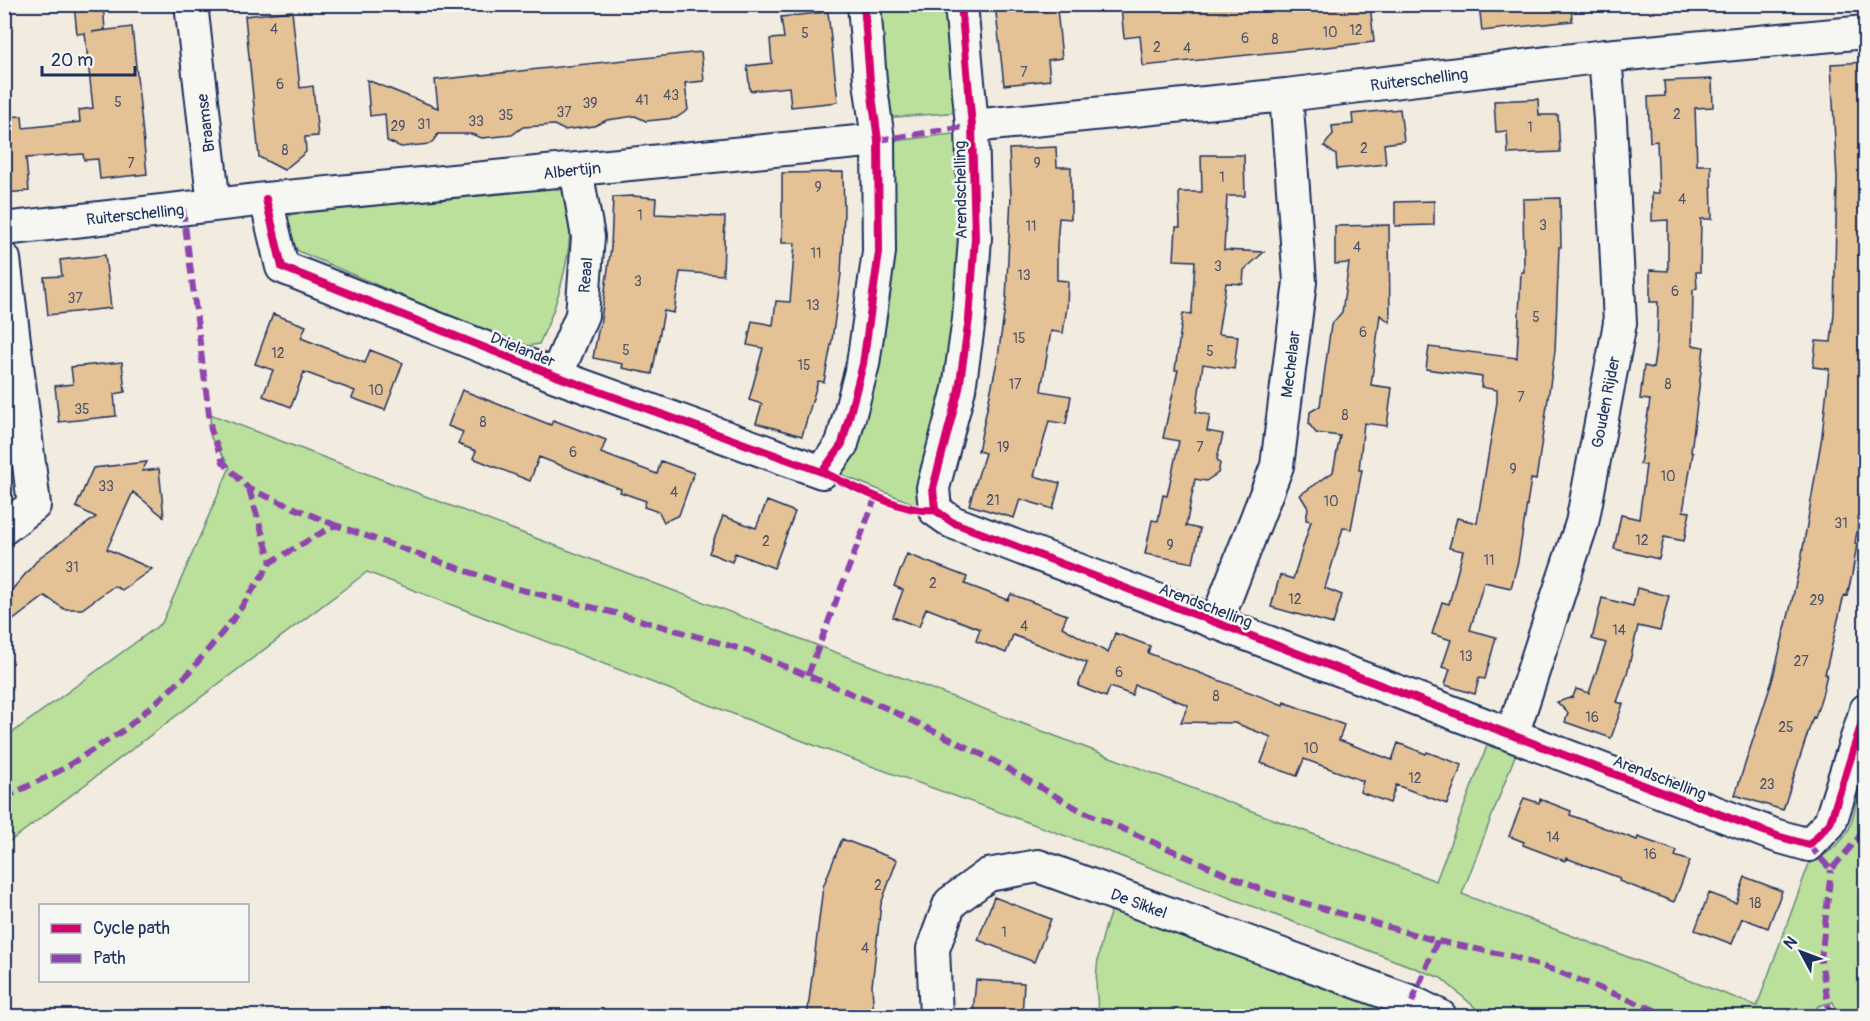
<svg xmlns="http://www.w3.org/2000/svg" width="1870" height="1021" viewBox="0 0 1870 1021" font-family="Pangolin,sans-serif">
<rect width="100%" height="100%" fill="#f2ece0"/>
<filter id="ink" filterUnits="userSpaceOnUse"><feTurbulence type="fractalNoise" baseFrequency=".0167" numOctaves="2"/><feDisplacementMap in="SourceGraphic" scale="12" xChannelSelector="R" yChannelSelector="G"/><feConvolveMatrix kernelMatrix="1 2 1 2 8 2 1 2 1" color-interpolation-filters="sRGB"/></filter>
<g filter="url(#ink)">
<path fill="#bae09b" stroke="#6a887c" stroke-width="1.5" d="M872,5h77l12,107 -78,6z
M952,134l11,5 -1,139 -13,95 -27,134 -88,-35 60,-331z
M536,185l26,5c21,39 -5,118 -23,154l-18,3 -223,-96 -13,-21 2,-12 11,-9z
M210,414l1226,467 51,-135 29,7 -54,141 295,112 53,-145c11,0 35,-21 39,-32 8,-22 11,-47 16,-70v257h-26l-6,-14 -15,4 -6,10h-327l-44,-38 -350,-133 -270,-97 -454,-176 -362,273v-107l157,-115 68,-156 -19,-29z
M1114,903l303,113h-317c-9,-40 -1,-75 14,-113z"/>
<path fill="#e4c296" stroke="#1b2f5e" stroke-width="1.5" d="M74,4h29l2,26 -13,2 40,-5 15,147 -47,5 -2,-20 -14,1 -1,-6 -57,4 3,33 -25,2v-76l18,-1 1,12 57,-6 -1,-12 14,-2 -8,-75 -8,1z
M995,4h48v7l14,-2 5,49 -14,2 2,20 -46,5z
M1155,4h215l4,38 -231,24 -3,-30 -16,2 -3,-30z
M1479,4h92l1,17 -90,10z
M292,11l8,77 13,-2 5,50 -13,1 1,15 -22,18 -25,-13 -14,-141z
M828,12l10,90 -47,5 -2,-20 -39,4 -3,-25 25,-3 -2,-24 14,-1 -3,-21z
M701,52l3,29 -19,2 3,27 -12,8 -30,3 -11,-5 -28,4 -13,6 -30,4 -10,-5 -31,2 -11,8 -30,3 -11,-4h-33l-5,7 -4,3 -28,3 -14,-6 -2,-27 -15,2 -3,-36 71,28 -3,-28z
M1866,62v415l-11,66 2,1 -5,31 -5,21 -3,-1 -19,79h2l-4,18 -8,26 -2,-1 -30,93 -48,-15 37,-114 19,-76 10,-45 21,-124 7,-67 -16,-2 3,-26 15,1 3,-29 3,-134 -6,-115z
M1712,79l1,28 -18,1 2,57h14l1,54h-11l-1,53h-4l1,16 -4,2 -1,55 12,2 -13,105 2,1 -10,58 7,1 -6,29 -20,-4 -5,22 -45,-10 7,-34 18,4 7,-54 -6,-1 10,-64 -10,-1 4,-33 9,2 4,-27 1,-39h-8v-32l18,1v-51l-16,1v-28h7l-2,-52 -7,1 -2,-45 17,-1 -1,-15z
M1538,99l1,16h19l2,37 -52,2 -1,-23 -11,1 -2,-31z
M1400,109l4,32 -20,3 2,20 -49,5 -1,-14 -12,-9 9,-12 -1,-8 21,-2 -1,-10z
M1056,147l1,20h14v52l-12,-1 -2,28v34l11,1 -1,26 -4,26 -12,-2 -10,60 30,5 -5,28 -17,-3 -15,55 26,7 -7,26 -33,-10 -6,19 -45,-13 16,-52 -7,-2 20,-94 8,-57 5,-104 -2,-47z
M1201,155h43l1,41h-18l-3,54 40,2 -20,18 -1,14 -17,-1 -8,51 20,2 -4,33 -31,-5 -7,48 14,3 -3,16 16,3 -6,25 3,5 -2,9 -12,8 -11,-2 -9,47 14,3 -7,34 -48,-9 7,-34 6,1 5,-26 4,1 12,-55 -16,-3 15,-68h-3l8,-57 8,1 1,-3 3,-50 -21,-1 2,-33h4l-1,-35h23z
M843,172l1,41 -3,61 -9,66 -8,42 -6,-1 -16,55 -46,-13 6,-19 -13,-4 14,-52 -16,-3 5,-24 21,4 3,-24 14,1 5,-59h-13v-70z
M633,196l23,2 -1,16 70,3 -2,58 -43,-3 -6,41 -10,-2 -12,63 -30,-6 1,-4 -30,-6 6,-32h1l11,-79 2,-50z
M1560,198l1,49h-2l-4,104 -19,129 -5,-1 -13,82 -7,27 -27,-6 -14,48 26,7 -11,42 -6,-1 -4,16 -30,-9 5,-16 -8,-2 9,-27 -19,-6 10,-32 7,2 14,-53 -14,-3 8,-30 20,5 20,-121v-12l-16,-3 1,-10 -56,-8 3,-22 88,11 4,-86h3l-1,-73z
M1434,201v24l-39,1v-24z
M1389,225l1,97 -10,-7 -9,70 21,3 -5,38 -23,-3 -5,47h3l-11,59 -8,-1 -18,60 17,7 -9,29 -62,-17 9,-32 13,4 18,-58 -5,-1 2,-12 -8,-13 33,-23 7,-36 -24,-3 -7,-9 1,-12 10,-6 11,-81 11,-13 7,-49 -14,1v-38z
M105,255l6,53 -63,7 -4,-38 18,-1 -2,-16z
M273,314l33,12 -5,12 64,25 5,-13 33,13 -18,47 -33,-12 3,-7 -51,-19 -13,35 -28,-11 10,-26 -18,-6z
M122,362l3,30 -11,2 2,22 -57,6 -4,-36 18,-2 -2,-17z
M462,390l89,35 2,-5 53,20 -5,13 56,21 4,-13 33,12 -15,42 -15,7 -5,-10 -15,-5 2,-6 -26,-9 1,-3 -82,-32 -9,24 -57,-23 3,-7 -18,-7 5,-12 -15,-6z
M147,462l-5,9 17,-2 5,48 -31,-25 -26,57 45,20 -30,21 -8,-4 -32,23h-18l-19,-13 -41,31v-28l36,-42 56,-40 -20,-10 17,-39z
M767,501l28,11 -21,56 -39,-15 -3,9 -23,-9 14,-37 33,12z
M907,554l60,23 -2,7 43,16 3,-6 56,21 -5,12 46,26 7,-20 35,13 -2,7 135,52 1,-3 60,23 -5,15 53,20 6,-17 28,11 1,-2 35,13 -15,39 -51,-19 -6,18 -30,-11 3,-11 -59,-22 -7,17 -36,-13 10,-26 -36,-14 -54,-1 7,-17 -53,-20 -3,10 -22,-8 -4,10 -28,-11 9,-23 -74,-28 -7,18 -30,-12 4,-12 -54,-21 -7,19 -26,-10 10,-27 -9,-4z
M1637,588l32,8 -9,35 -22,-5 -11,48 -10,28 6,2 -12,34 -46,-16 3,-9 -11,-11 16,-5 3,-8 13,4 17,-50 -14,-4 10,-41 31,8z
M1524,798l15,5 1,-4 31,12 -1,4 67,25 1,-3 39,14 -2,5 15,5 -16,41 -55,-21 1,-3 -54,-20 -1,3 -42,-16 1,-3 -15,-6z
M842,839l55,21 -16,44 -9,82 2,31h-67l16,-130z
M1745,877l37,14 -14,37 -26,-10 -10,26 -37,-14 14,-37 27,10z
M994,897l57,22 -17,43 -56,-22z
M976,980l48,3 -2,34 -49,-4z"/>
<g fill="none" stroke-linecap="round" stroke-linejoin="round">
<g stroke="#1b2f5e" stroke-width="36">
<path id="minor" d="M191,4l23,201
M961,4l11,122 3,112 -6,81 -10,70 -26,99 2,22 17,12 825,314 32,9 21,-22 36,-113
M972,126l314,-31 319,-39 261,-24
M266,199l16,68 274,109 266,96 20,-28 21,-80 16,-112 -1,-112 -8,-59 -6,-77
M4,229l262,-30 612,-59
M4,259l30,246 -30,23
M556,376l26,-61 6,-78 -12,-68
M1216,623l61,-157 23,-184 -14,-187
M1512,735l70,-212 38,-200 -10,-203 -5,-64
M936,1016l-3,-67 17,-46 38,-28 50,-9 374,136 28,14"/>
</g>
<use href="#minor" stroke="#f6f6f2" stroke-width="32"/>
<path stroke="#8e44ad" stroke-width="6" stroke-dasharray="12 6" stroke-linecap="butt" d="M878,140l94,-14
M183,209l28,221 12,32 26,27 86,36
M249,489l22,73
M808,675l68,-179
M4,798l57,-28 63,-40 64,-56 47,-57 36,-55 64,-37 183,64 97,24 133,38 138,57 101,49 93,53 189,83 168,48 74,15 48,16 111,44
M1809,845l22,25 35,-41
M1412,1002l25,-61
M1830,1016l-9,-56 10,-90"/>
<g stroke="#f6f6f2" stroke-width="11">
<path id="cycleway" d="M961,4l11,122 3,112 -6,81 -10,70 -26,99 2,22 17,12 825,314 32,9 21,-22 36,-113
M266,199l16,68 274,109 266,96 20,-28 21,-80 16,-112 -1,-112 -8,-59 -6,-77
M822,472c29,13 82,42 113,38"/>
</g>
<use href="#cycleway" stroke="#d6006c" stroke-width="8"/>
</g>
</g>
<g text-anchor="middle" stroke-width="5" stroke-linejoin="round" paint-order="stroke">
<g font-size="14" fill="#4d546c">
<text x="274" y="34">4</text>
<text x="1356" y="35">12</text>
<text x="1330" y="37">10</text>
<text x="805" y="38">5</text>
<text x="1245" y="43">6</text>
<text x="1275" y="44">8</text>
<text x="1157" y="52">2</text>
<text x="1187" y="53">4</text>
<text x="1024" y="77">7</text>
<text x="280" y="89">6</text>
<text x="671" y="100">43</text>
<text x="642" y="105">41</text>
<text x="118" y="107">5</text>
<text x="590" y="108">39</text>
<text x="564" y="117">37</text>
<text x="1677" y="119">2</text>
<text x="506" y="120">35</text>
<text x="476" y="126">33</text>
<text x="424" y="129">31</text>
<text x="398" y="131">29</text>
<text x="1530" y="132">1</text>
<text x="1364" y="153">2</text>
<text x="285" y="155">8</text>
<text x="131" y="168">7</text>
<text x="1037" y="168">9</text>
<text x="1222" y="182">1</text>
<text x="818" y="192">9</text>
<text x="1682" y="204">4</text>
<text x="640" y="220">1</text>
<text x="1543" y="230">3</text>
<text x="1031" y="231">11</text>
<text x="1357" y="252">4</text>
<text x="816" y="258">11</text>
<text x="1218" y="271">3</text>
<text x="1024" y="280">13</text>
<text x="638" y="286">3</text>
<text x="1675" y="296">6</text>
<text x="75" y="303">37</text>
<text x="813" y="310">13</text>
<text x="1536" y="322">5</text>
<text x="1363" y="337">6</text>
<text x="1019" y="343">15</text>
<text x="626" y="355">5</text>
<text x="1210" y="356">5</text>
<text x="278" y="358">12</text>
<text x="804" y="370">15</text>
<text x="1015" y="389">17</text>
<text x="1668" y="389">8</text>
<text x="376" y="395">10</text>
<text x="1521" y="402">7</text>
<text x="82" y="414">35</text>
<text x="1345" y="420">8</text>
<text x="483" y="427">8</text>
<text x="1003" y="452">19</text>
<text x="1200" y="452">7</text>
<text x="573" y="457">6</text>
<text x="1513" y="474">9</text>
<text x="1668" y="481">10</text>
<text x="106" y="491">33</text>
<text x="674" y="497">4</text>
<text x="993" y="505">21</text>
<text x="1331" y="506">10</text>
<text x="1841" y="528">31</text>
<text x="1642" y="545">12</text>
<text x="766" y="546">2</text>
<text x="1170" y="550">9</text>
<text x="1489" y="565">11</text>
<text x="72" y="572">31</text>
<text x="933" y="588">2</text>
<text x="1295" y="604">12</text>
<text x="1817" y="605">29</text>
<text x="1024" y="631">4</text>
<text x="1619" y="635">14</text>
<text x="1466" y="661">13</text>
<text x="1801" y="666">27</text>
<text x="1119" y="677">6</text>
<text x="1216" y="701">8</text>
<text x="1592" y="722">16</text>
<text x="1786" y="732">25</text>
<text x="1311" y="753">10</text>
<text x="1415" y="783">12</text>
<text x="1767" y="789">23</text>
<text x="1553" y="842">14</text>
<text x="1650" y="859">16</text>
<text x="878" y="890">2</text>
<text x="1755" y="908">18</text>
<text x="1004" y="937">1</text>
<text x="865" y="953">4</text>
</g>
<g font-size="16" fill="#1b2f5e" stroke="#f6f6f2">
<text transform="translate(1419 79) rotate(-7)" y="6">Ruiterschelling</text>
<text transform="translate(205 123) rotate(-97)" y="6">Braamse</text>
<text transform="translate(572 170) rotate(-6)" y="6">Albertijn</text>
<text transform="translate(960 190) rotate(-91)" y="6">Arendschelling</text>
<text transform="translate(135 214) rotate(-6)" y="6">Ruiterschelling</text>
<text transform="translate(585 275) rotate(-85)" y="6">Reaal</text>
<text transform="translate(523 349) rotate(22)" y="6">Drielander</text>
<text transform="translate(1290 364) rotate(-83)" y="6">Mechelaar</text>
<text transform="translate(1605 402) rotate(-79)" y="6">Gouden Rijder</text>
<text transform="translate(1206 605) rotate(21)" y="6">Arendschelling</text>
<text transform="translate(1660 777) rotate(21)" y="6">Arendschelling</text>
<text transform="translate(1139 903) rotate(20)" y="6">De Sikkel</text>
</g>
</g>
<rect width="1870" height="1021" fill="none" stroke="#f6f6f2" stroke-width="24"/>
<rect x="12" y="12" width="1846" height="997" fill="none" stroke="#1b2f5e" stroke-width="2" filter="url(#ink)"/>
<rect x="39" y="904" width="210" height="78" fill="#f6f6f2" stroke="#9ea6b7" stroke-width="1.5"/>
<rect x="51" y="924" width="30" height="9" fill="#d6006c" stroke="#9ea6b7" stroke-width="1.5"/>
<text x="93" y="934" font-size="18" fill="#1b2f5e">Cycle path</text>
<rect x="51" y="954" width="30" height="9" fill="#8e44ad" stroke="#9ea6b7" stroke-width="1.5"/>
<text x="93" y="964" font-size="18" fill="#1b2f5e">Path</text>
<g transform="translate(1801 952) rotate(311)" stroke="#f6f6f2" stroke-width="4.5" paint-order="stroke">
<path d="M0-4.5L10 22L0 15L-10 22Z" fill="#1b2f5e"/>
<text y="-9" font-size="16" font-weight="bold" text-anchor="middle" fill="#1b2f5e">N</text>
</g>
<path d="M42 66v9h93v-9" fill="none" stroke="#1b2f5e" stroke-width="3"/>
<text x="51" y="66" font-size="18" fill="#1b2f5e" stroke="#f6f6f2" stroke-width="4.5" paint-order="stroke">20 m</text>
</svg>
